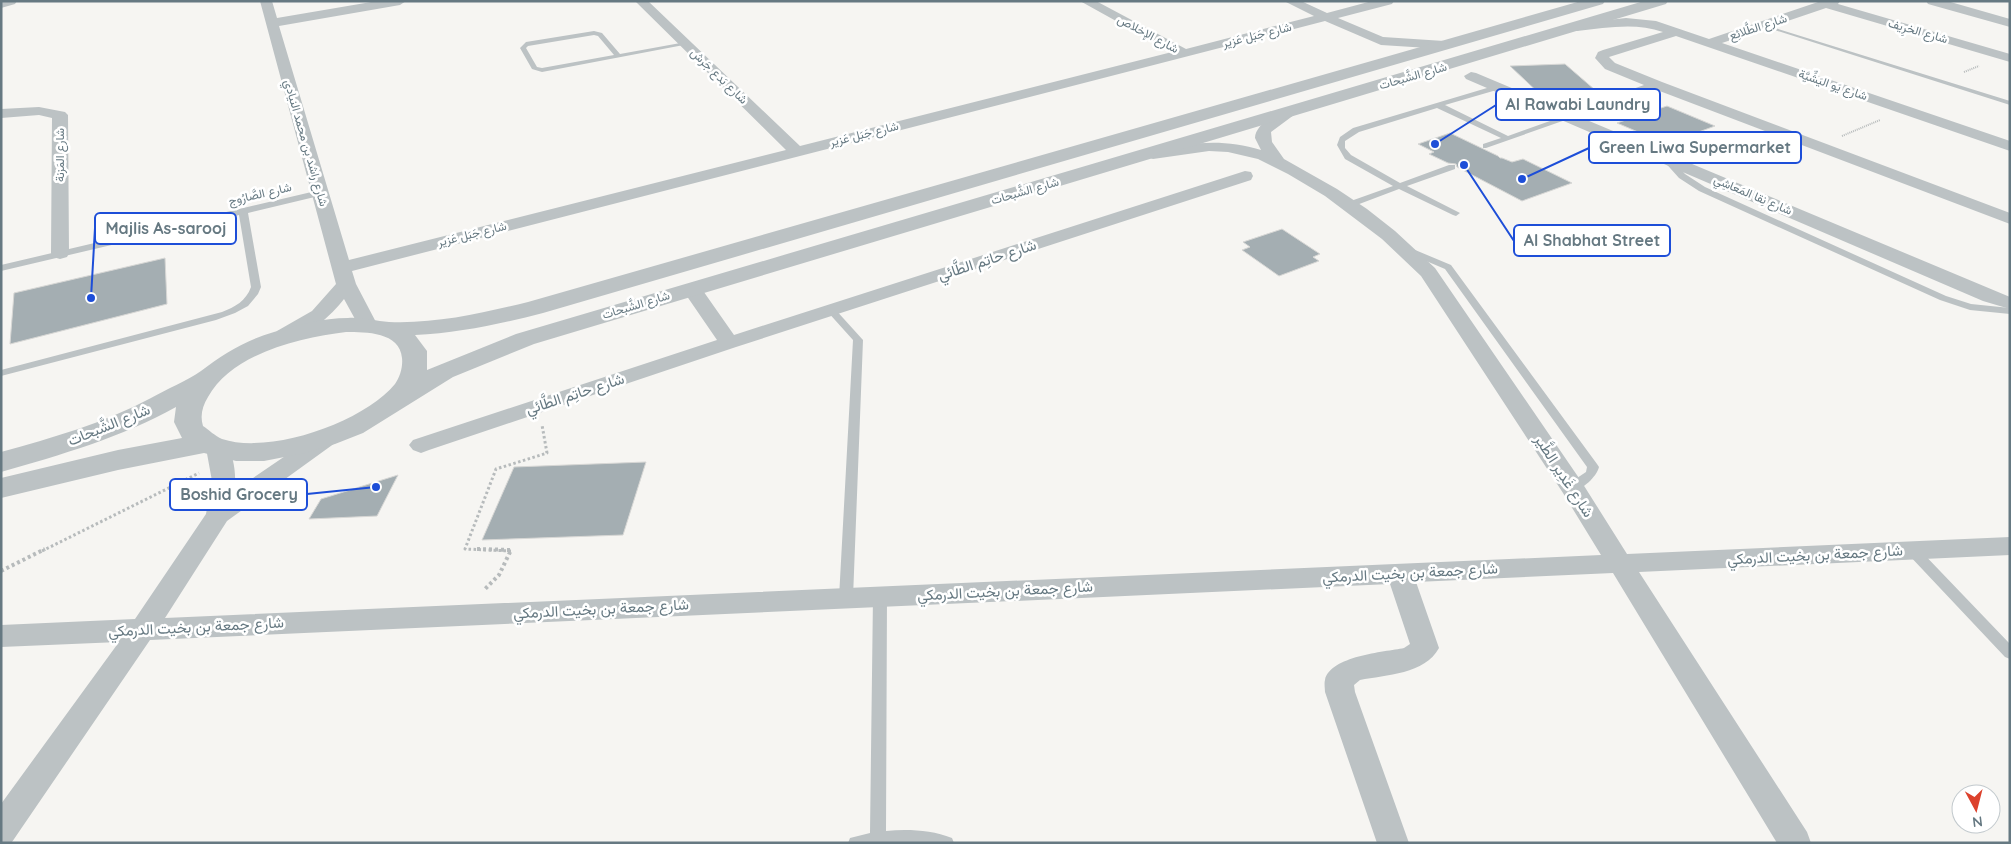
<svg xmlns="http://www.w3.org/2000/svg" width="2011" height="844" viewBox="0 0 2011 844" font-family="Quicksand,Vazirmatn,sans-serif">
<rect width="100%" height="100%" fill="#f6f5f2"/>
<path fill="#a4aeb2" stroke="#d7d7d5" d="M1565,64l37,32 -58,2 -34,-32z
M1667,106l48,20 -49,18 -49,-21z
M1450,133l48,23 2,2h2l10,4 11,-3 49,24 -50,18 -65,-34 -1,-3 -8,-1 -19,-9 5,-2 -16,-8z
M1282,229l38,25 -7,3 6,4 -40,15 -37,-26 8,-3 -7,-5z
M165,258l2,46 -157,40 4,-51z
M646,462l-23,73 -141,5 32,-73z
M398,475l-21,41 -68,3 12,-20z"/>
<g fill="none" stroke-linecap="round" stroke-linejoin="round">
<path stroke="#b7bbbc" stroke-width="2" stroke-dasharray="1 1" stroke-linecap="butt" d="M1964,72l15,-6
M1842,136l38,-16"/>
<path stroke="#b7bbbc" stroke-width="3" stroke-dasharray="2.5 2.5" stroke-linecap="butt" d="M42,551l157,-78
M511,551l-46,-2 31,-80 51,-16 -5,-28"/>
<path stroke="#b7bbbc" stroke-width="4" stroke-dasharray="3 3" stroke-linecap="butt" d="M477,549l34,1 -12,25 -15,15
M1,571l44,-22"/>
<path fill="#bcc2c4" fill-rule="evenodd" d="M1762,24l248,77v4l-248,-79z
M594,31l8,2 18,21 66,-12 3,2 -147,28 -10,-3 -12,-21 6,-6zM594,35l4,1 16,19 -72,13 -5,-1 -11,-19 2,-2z
M1497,85h3v4l-55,16 63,31 56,-20 7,2 -85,30h-3v-4l18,-6 -64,-30 -78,24 -14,9v7l6,7 49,28 49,-18h6v4l-48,17 53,27 -4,3 -3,-1 -54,-26 -45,17h-6v-4l45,-16 -48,-27 -8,-14 3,-8 13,-9z
M1662,155h6l17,19 20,13 241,109 25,8 39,4v6l-40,-4 -30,-10 -241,-109 -20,-13 -17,-19z
M320,190l3,1v4l-75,18 13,74 -3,7 -10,12 -13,7 -19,7 -215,56v-6l221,-58c13,-5 24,-11 29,-25l-12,-72 -238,56v-6z
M1408,247l43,18 146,199 2,3c-3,11 -19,26 -31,23l-2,-3 2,-3 18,-12 1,-5 -142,-198 -40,-17v-4z
M831,307l3,1 29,32 -10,258 -2,4 -5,1 -5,-1 -2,-4 14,-258 -27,-30z
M1912,545l5,2 93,97v15l-5,-2 -98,-104 -1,-3 1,-3z
M880,591l5,1 2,4 -1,235c22,-2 45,-1 66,7l2,5h-106l2,-5 20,-5 3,-237 2,-4z"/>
<path fill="#bcc2c4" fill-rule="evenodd" d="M1,1h16l-2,3 -14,4z
M260,1h12l5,17 100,-17h29l-6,4 -121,21 70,234 437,-110 -151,-149h13l152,145 372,-94 -92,-51h16l90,48 128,-33 -30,-15h17l26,12 45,-12h22l-2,3 -54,14 45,19 61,4 7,4 -7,4 -63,-4 -56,-24 -973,250 4,13 22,42 -3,4 -7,2 -7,-2 -17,-31c-13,17 -44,46 -67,40l-3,-4 3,-4 35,-20 24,-27z
M1821,1h19l-2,3 172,50v8l-184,-54 -104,35 288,98v10l-334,-115 -67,21 6,6 47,19 348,131v11l-353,-134 -75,28 428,179v12l-27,-8 -517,-222 -2,-3 7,-4 5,1 93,39 75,-27 -39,-16 -10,-11 3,-6 5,-2 60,-18c-28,-10 -57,-4 -86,-1l-5,-1 -1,-3 1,-3 54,-6 30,3 53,18z
M1926,1h21l63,18v8l-82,-23z
M39,107l26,5 3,3 1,138 -2,4 -7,2 -7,-2 -2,-4 1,-135 -13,-3 -38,3v-9z
M1291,108l5,1 2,3 -27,20 1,10 12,17 53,30 30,20 28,22 40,37 146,213 46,73 383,-17v18l-371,17 168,260 4,11h-34l-164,-270 -197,9 23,66c-14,26 -53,27 -79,32l-6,5 1,7 54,151h-32l-52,-151c0,-3 -1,-9 0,-12 5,-24 59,-28 79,-32l6,-4 -20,-60 -1240,56 -138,202 -11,1v-39l118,-162 -118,5v-22l134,-6 71,-105 6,-33 -6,-33 4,-5 8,-3 8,3c8,12 11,34 8,48l85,-58 8,-2 8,2 3,5 -3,5 -108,78 -62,97 1436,-63 -38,-62 -142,-217 -39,-37 -57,-43 -37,-22 -30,-15 -30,-7 -19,-1 -56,8 -6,-2 -2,-3 2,-3 6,-2c38,-6 71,-11 108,1l-6,-12c0,-14 24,-27 36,-30z
M1245,171l6,1 2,4 -2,4 -515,167 -307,103 -8,3 -8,-3 -4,-5 4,-5 304,-100 -35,-51 3,-4 7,-2 7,2 35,50z"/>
<path fill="#bcc2c4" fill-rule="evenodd" d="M1581,1h24l-2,3 -1060,309c-43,11 -84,20 -128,22l12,16v19l89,-36 1128,-333h24l-2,3 -1132,340 -81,33 -90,56 -28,11 -30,9 -41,8h-28l-32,-8 -86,17 -117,28v-20l117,-28 64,-12 -8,-16 2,-15c-54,30 -115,48 -175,65v-20c51,-14 103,-29 150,-54 14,-8 37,-18 50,-27 22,-17 45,-31 73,-39 23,-7 49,-14 74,-14 14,-1 27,3 41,4 47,2 94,-9 139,-20zM346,332c20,0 54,0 56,26 1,9 -2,19 -7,26 -31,38 -125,71 -173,55 -7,-3 -13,-9 -19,-13 -3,-10 -1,-19 5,-29 24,-44 92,-59 138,-65z"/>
</g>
<g text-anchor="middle" stroke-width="5" stroke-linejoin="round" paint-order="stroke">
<g font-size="12" fill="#667982" stroke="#fff">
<text transform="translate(1758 27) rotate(-18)" y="4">شارع الطَّلائِع</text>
<text transform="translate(1918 31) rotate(16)" y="4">شارع الخرِيف</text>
<text transform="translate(1148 34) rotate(28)" y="4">شارع الإخلاص</text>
<text transform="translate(1257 35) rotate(-14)" y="4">شارع جَبَل عَزير</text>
<text transform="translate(719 76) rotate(44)" y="4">شارع بَدع جَرش</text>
<text transform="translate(1413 76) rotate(-16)" y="4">شارع الشَّبحات</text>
<text transform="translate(1833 85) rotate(19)" y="4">شارع يَو اليَشِّيَّة</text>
<text transform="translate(864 134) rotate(-14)" y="4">شارع جَبَل عَزير</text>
<text transform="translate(306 143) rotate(74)" y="4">شارع راشد بن محمد النيادي</text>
<text transform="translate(60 155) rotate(-90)" y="4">شارع المَزنة</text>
<text transform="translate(1025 191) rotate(-16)" y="4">شارع الشَّبحات</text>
<text transform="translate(260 194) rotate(-13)" y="4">شارع الصَّارُوج</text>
<text transform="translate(1753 195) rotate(23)" y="4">شارع نِقا المَعاشِي</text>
<text transform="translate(472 234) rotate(-14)" y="4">شارع جَبَل عَزير</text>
<text transform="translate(636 305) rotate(-17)" y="4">شارع الشَّبحات</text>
</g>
<g font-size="15" fill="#667982" stroke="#fff">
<text transform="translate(987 260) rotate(-18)" y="5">شارع حاتِم الطَّائي</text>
<text transform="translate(575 394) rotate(-18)" y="5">شارع حاتِم الطَّائي</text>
<text transform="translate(109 425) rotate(-22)" y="5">شارع الشَّبحات</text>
<text transform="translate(1564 476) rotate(57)" y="5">شارع غَدِير الطَّير</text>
<text transform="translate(1815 555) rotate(-3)" y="5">شارع جمعة بن بخيت الدرمكي</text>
<text transform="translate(1410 573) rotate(-3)" y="5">شارع جمعة بن بخيت الدرمكي</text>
<text transform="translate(1005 591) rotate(-3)" y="5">شارع جمعة بن بخيت الدرمكي</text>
<text transform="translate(601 609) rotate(-3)" y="5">شارع جمعة بن بخيت الدرمكي</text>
<text transform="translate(196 627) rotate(-3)" y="5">شارع جمعة بن بخيت الدرمكي</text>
</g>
</g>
<path fill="none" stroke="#1d4ed8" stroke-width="2" d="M1435 144L1496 105M1522 179L1589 148M91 298L95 228M1464 165L1514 241M376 487L307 494"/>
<g fill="#1d4ed8" stroke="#fff" stroke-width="2">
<circle cx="1435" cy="144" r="5"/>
<circle cx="1522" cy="179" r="5"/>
<circle cx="91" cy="298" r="5"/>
<circle cx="1464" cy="165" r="5"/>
<circle cx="376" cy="487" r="5"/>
</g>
<g fill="#fff" stroke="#1d4ed8" stroke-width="2">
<rect x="1496" y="89" width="164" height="31" rx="5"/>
<rect x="1589" y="132" width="212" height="31" rx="5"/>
<rect x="95" y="213" width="141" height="31" rx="5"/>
<rect x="1514" y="225" width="156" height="31" rx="5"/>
<rect x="170" y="479" width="137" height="31" rx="5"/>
</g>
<g font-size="16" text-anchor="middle" font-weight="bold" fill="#667982">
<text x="1578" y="110">Al Rawabi Laundry</text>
<text x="1695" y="153">Green Liwa Supermarket</text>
<text x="166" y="234">Majlis As-sarooj</text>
<text x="1592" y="246">Al Shabhat Street</text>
<text x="239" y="500">Boshid Grocery</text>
</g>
<rect width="2011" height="844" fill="none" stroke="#667982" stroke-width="5"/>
<g transform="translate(1976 809) rotate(173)"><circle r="24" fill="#ffffff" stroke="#c2c9cd"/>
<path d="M0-4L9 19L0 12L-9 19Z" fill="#dc412c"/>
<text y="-8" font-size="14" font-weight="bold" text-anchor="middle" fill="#667982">N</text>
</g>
</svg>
